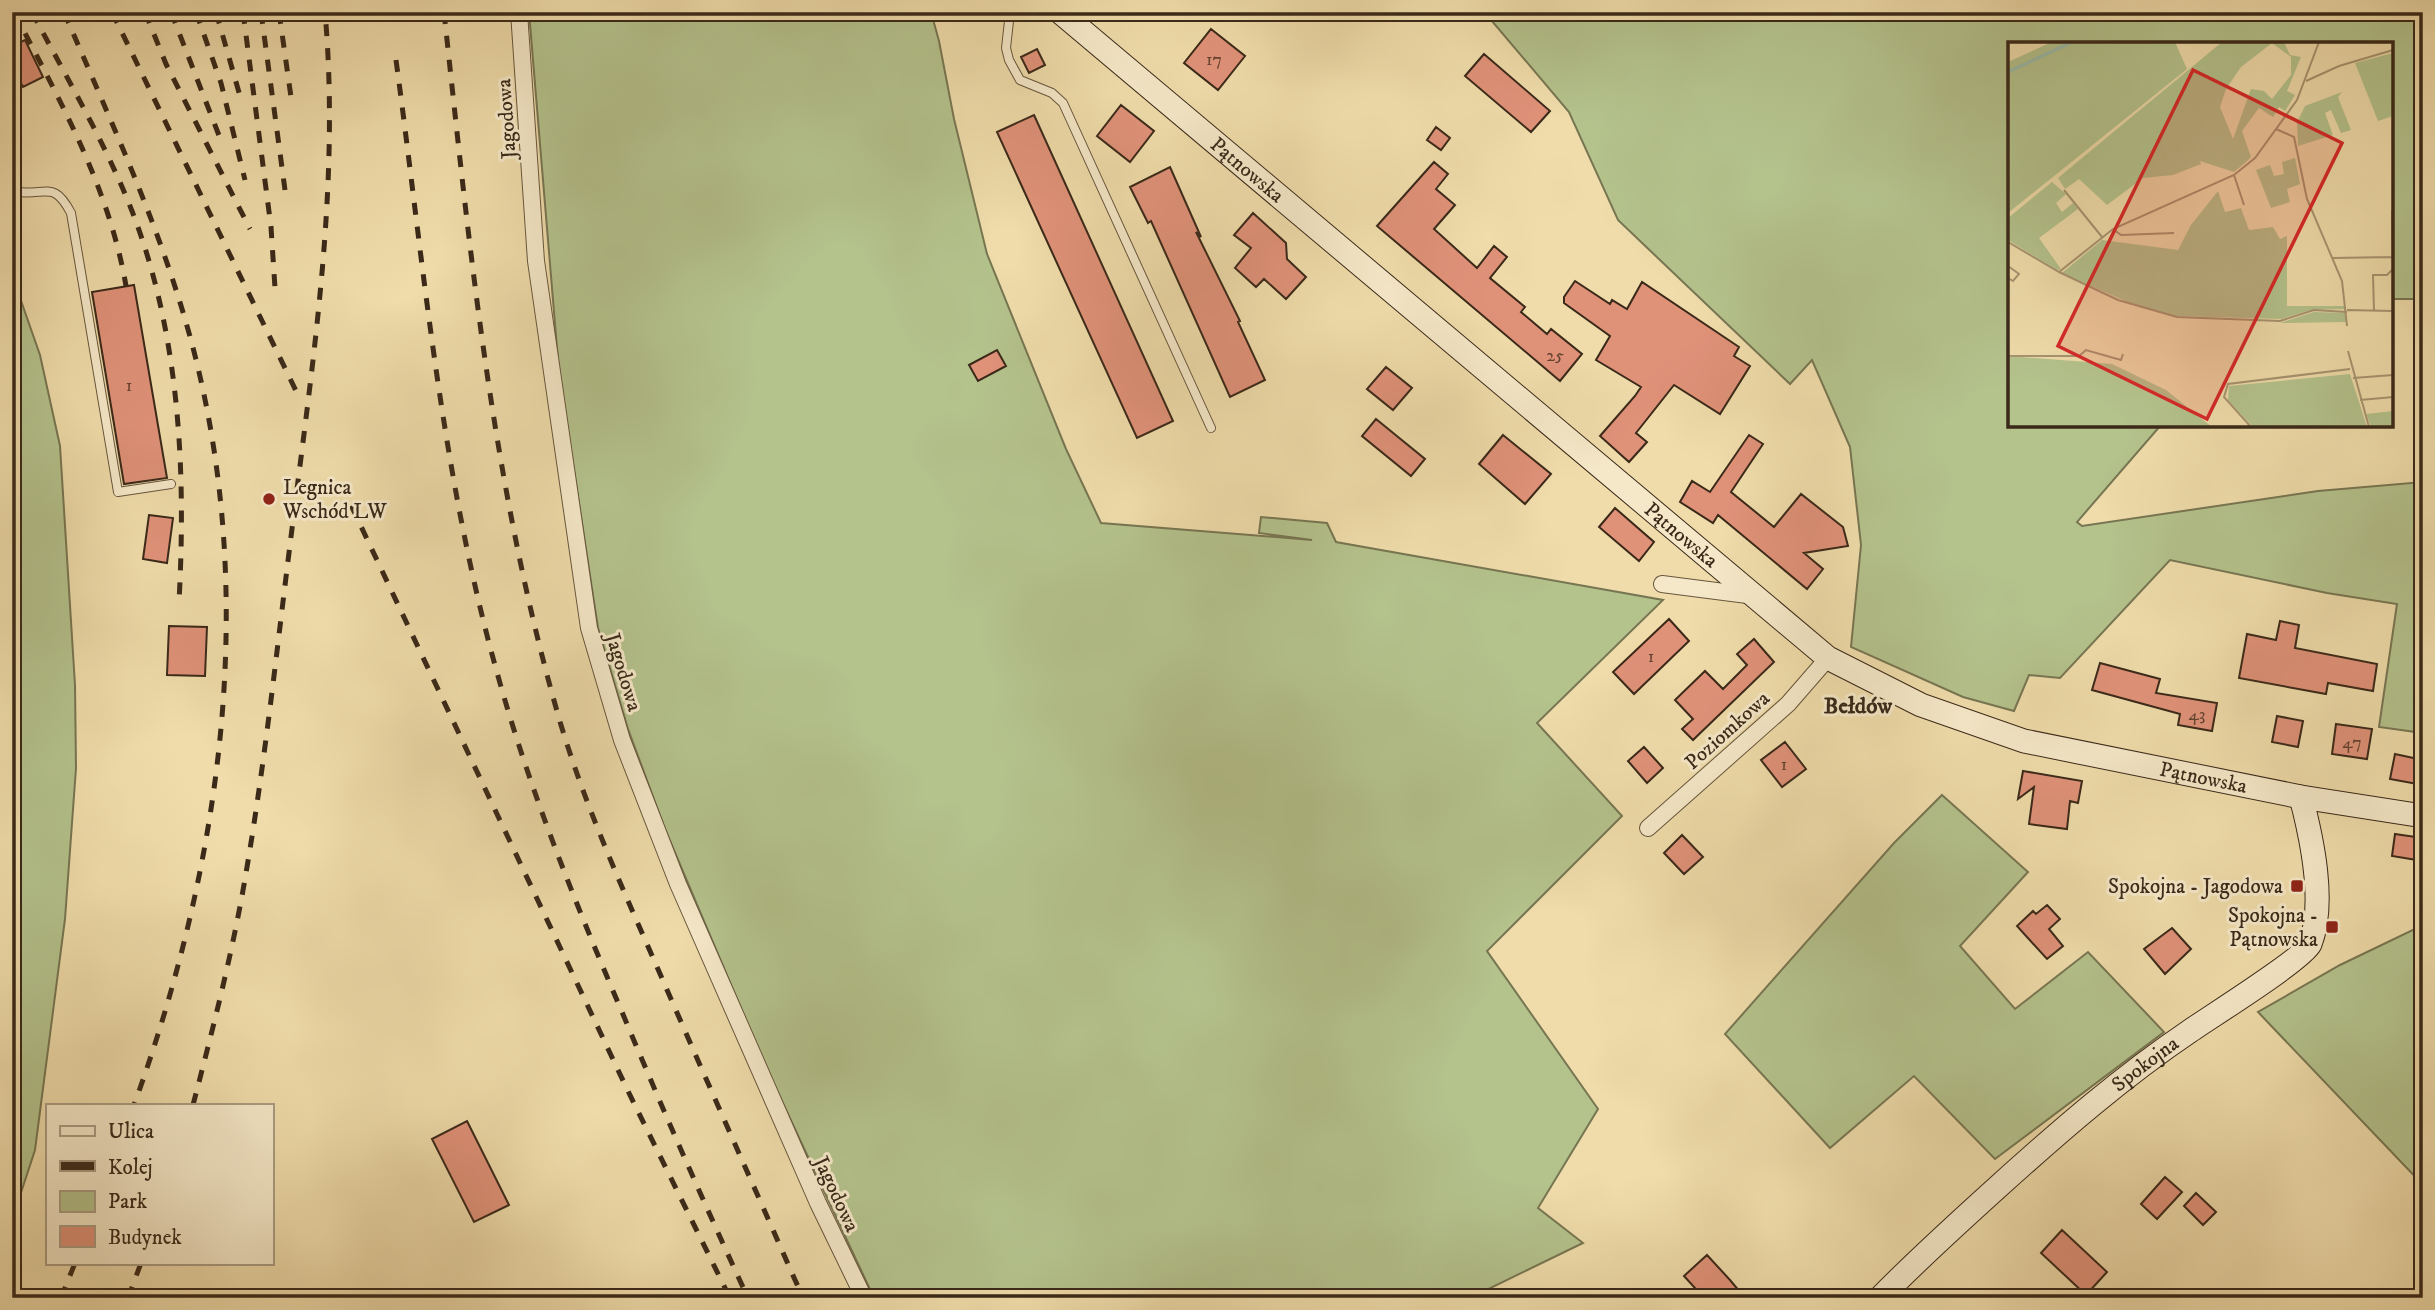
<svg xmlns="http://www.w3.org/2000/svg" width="2435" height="1310" viewBox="0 0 2435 1310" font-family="'IM FELL DW Pica',serif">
<rect width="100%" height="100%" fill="#efdcaa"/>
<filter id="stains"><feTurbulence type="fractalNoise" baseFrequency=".00286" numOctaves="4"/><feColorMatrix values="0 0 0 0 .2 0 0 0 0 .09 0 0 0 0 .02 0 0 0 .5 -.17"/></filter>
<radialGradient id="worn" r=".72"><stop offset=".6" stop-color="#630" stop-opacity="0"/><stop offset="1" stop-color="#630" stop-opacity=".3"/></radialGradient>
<path fill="#b4c28c" stroke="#777652" stroke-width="2" d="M529,12h402l8,29 15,78 33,135 79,195 35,74 211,17 -53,-7 2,-16 66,6 9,19 327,58 -126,123 85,93 -135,135 111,158 -60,99 45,35 -113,55h-596l-109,-233 -100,-236 -37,-100 -30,-101 -39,-256z
M1479,12h944v287h-32v-255h-381v381h151l-84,97 5,4 236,-35 105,-9v251l-44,-6 18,-123 -70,-11 -157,-33 -110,118 -31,-3 -15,36 -51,-14 -112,-50 10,-102 -11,-98 -38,-87 -22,24 -172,-164 -49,-108 -77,-91z
M12,275l28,80 20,91 15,239 1,83 -11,151 -30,231 -23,70z
M1942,795l86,77 -68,74 55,63 73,-57 76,80 -169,127 -81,-83 -84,72 -105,-114 169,-191z
M2423,925v260l-165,-173 82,-47z"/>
<path fill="#e09279" stroke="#3a2919" stroke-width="2" d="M1211,29l34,27 -27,34 -34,-27z
M25,40l18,37 -20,10 -11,-21v-20z
M1037,49l8,16 -16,8 -8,-16z
M1484,54l66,57 -19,21 -66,-56z
M1121,105l33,26 -24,31 -33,-26z
M1034,115l139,306 -36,17 -140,-306z
M1436,127l14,11 -9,12 -14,-10z
M1434,162l14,12 -12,15 19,16 -21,24 43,39 17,-22 13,11 -17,21 35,29 -4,5 26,22 4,-5 31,25 -22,27 -183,-155z
M1170,167l31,70 -5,-5 44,89 -2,1 27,58 -35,17 -79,-176 -3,2 -18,-36z
M1253,213l33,30 1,16 19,18 -20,22 -22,-20 -8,8 -21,-19 16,-20 -17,-13z
M1575,281l35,23 2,-4 15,9 15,-27 97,65 -5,9 16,10 -30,48 -46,-29 -38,48 11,9 -18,20 -29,-26 35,-40 6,-9 -45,-27 14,-24 -46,-33v-6z
M134,285l33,193 -43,6 -32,-192z
M997,350l9,16 -28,15 -9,-16z
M1386,367l26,21 -19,22 -26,-21z
M1376,419l49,40 -14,17 -49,-40z
M1503,435l48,39 -26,30 -46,-40z
M1749,435l14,9 -32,48 43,35 27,-33 42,33 5,19 -44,7 19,16 -16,20 -89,-74 -5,8 -33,-21 12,-21 18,11z
M1615,508l39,34 -15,19 -40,-34z
M149,515l24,3 -6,45 -24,-4z
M1669,619l20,22 -55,53 -21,-22z
M2280,621l19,4 -4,23 82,16 -4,27 -45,-8 -2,11 -87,-16 8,-44 29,6z
M169,626l38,1 -2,49 -38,-1z
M1754,639l20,23 -81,78 -11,-11 11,-10 -18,-19 30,-29 18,18 24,-24 -10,-11z
M2100,663l60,16 -4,14 61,10 -5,28 -34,-6 2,-11 -88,-24z
M2277,716l26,5 -5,26 -26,-5z
M2336,724l36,5 -5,30 -35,-5z
M1785,742l21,27 -24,18 -21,-27z
M1644,747l19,21 -16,15 -19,-22z
M2395,754l28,6v25l-33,-6z
M2023,771l59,10 -4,22 -8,-2 -3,28 -38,-5 5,-37 -16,12z
M2395,834l28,4v23l-31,-5z
M1682,835l21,22 -19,17 -20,-21z
M2047,905l13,14 -11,10 14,17 -16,13 -30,-33 16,-15 3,3z
M2172,928l19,21 -26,25 -21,-25z
M467,1121l42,84 -35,17 -42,-83z
M2165,1177l17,15 -25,27 -16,-15z
M2196,1193l20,19 -13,13 -19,-19z
M2062,1230l45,42 -21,23 -45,-42z
M1707,1255l23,25 15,18h-41l-20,-22z"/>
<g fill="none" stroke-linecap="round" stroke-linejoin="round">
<g stroke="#67563d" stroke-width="10">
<path id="lane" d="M1010,12l-4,36 3,12 11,20 32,13 11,10 148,325
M12,188l5,4c31,3 37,-11 54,21l47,279 53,-8"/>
</g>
<g stroke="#67563d" stroke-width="18">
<path id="street" d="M519,12l17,249 53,367 33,112 56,144 140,319 46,95
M1662,584l93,12
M1648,828l140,-124 40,-46"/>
</g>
<g stroke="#3a2919" stroke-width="25">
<g id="secondary">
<path id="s1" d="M1060,12l768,646 93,47 103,36 277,56 122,19"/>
<path id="s2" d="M1880,1298c38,-39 79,-76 120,-113 61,-55 122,-108 190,-154 20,-14 113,-72 120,-87 16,-41 2,-105 -9,-147"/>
</g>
</g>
<use href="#lane" stroke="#f5e8c8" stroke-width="8"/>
<use href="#street" stroke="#f5e8c8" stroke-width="16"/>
<use href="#secondary" stroke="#f5e8c8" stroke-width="23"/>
<path stroke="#3a2919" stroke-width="5" stroke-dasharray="12 12" stroke-linecap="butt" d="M14,12c46,89 95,175 112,274
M32,12c34,65 73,130 100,199 48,124 54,260 47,391
M64,12c43,101 90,201 121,307 76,258 40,536 -51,786
M112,12l187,385
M145,12l21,52 84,165
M171,12l49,126
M196,12l25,71 24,97
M216,12l24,84
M243,12l28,215 4,61
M261,12l24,178
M279,12l13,92
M444,12c26,240 49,481 117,713 26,86 64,169 100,251 47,108 95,215 142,322
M396,60c28,206 45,415 102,616 32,115 77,226 124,336 40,96 82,191 126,286
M341,484l286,605 103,209
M193,1105c20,-77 40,-154 53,-232 20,-117 32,-235 47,-352 21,-169 47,-339 32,-509
M61,1298l14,-35
M128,1298l13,-35"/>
</g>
<g fill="#8f2418" stroke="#f5e8c8" stroke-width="2.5">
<circle cx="269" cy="499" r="7"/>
<rect x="2290" y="879" width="14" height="14" rx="3.5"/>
<rect x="2325" y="920" width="14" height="14" rx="3.5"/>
</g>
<g text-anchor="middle" stroke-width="6" stroke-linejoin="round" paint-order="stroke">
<g font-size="18" fill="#644331">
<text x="1214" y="65">17</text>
<text x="1555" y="361">25</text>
<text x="129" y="391">1</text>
<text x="1651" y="662">1</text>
<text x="2197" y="720">43</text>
<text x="2352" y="748">47</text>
<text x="1784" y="770">1</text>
</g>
<g font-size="21" fill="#3a2919" stroke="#f5e8c8">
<text transform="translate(506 119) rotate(-94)" y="7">Jagodowa</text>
<text dy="7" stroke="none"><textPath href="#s1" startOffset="245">Pątnowska</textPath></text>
<text dy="7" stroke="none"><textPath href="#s1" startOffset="812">Pątnowska</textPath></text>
<text transform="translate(624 672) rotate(73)" y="7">Jagodowa</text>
<text transform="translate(1727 730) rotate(-42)" y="7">Poziomkowa</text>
<text dy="7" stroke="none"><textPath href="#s1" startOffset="1400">Pątnowska</textPath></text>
<text dy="7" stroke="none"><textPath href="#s2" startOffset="354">Spokojna</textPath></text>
<text transform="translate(837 1194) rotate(65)" y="7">Jagodowa</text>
</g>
<g font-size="21" fill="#3a2919" stroke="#f5e8c8" text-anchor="end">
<text x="283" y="494" text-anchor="start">Legnica<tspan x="283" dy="24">Wschód LW</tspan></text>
<text x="2283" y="893">Spokojna - Jagodowa</text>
<text x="2318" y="922">Spokojna -<tspan x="2318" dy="24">Pątnowska</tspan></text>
</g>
<g font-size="23" font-weight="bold" fill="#3a2919" stroke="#f5e8c8">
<text x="1858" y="713">Bełdów</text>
</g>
</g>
<g transform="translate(2008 42)">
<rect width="385" height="385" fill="#efdcaa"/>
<path d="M44,0h123l12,27 -179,144v-151zM214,0h62l6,13 11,2 -14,34 8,4 -10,16 -6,-4 -6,10 -14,-9 -17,23 9,26 -5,5 -12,10 -34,-11 1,3 -28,11 -30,3 -36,27 -28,-26 -14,10 -7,-11zM264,1l19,14v18l-19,24 -8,-8 -13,-2 -18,50 -13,-32 6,-18 15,-22zM385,11v63l-15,5 -23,-58zM334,50l-4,5 13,33 -10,3 -10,-23 -6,3 8,22 -35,11 -1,-24 8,-16zM287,116l5,26 -13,5 3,13 -19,6 -15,-38 14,-5 4,11 10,-2 -2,-12zM44,140l14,12 -10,9 6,9 11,-9 5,6 -39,29 22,31 -4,1 -49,-30v-22zM210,149l7,21 16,-4 8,22 24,-3 7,12 7,-3v70h57l1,3 -34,1 -30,9 -105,-3 -44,-12 -70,-31 40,-33 76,10 13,-25zM306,270l32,1v9l-66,1zM0,314l104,8 54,26 46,37h-204zM342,332l17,53h-114l-25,-27 1,-14zM385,369v16h-22l-5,-13z" fill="#b4c28c" fill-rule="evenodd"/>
<path fill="none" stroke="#9abca9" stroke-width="3.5" d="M0,30l64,-30"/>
<path fill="none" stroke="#a79470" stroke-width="2" d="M298,39l33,-15 54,-16M268,87l18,8 13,62 35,82 5,45M226,133l10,30M56,148l38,47M384,168l1,56M105,187l8,6 53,-2M0,200l51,30 54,-43 121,-54 21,-17 42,-58 22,-58M325,216l60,-1M0,224l11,8 -6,7 -5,-3M51,230l59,28 59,17 103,4 34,-11 33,2M339,268l46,1M366,269l-1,-36h14l6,-6M340,309l21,76M0,314h71l7,-6 35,10 2,-6M345,336l40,-3M352,358l33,-3M243,385l-27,-30 4,-13 122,-15"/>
<path fill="#d62828" fill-opacity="0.15" stroke="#d62828" stroke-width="3.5" d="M185,28l149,73 -135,276 -149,-73z"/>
<rect width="385" height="385" fill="none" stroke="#3a2919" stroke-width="3.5"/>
</g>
<rect width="2435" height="1310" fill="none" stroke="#efdcaa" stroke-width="42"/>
<rect x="14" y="14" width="2407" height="1282" fill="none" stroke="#3a2919" stroke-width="3.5"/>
<rect x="21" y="21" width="2393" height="1268" fill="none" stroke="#3a2919" stroke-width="2"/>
<rect x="46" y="1104" width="228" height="161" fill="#f5e8c8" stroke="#aa9c82" stroke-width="2"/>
<rect x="60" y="1126" width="35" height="10" fill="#f5e8c8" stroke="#aa9c82" stroke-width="2"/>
<text x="108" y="1138" font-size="21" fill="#3a2919">Ulica</text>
<rect x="60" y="1161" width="35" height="10" fill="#3a2919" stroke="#aa9c82" stroke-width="2"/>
<text x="108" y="1174" font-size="21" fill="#3a2919">Kolej</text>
<rect x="60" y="1191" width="35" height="21" fill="#b4c28c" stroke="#aa9c82" stroke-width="2"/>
<text x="108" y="1208" font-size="21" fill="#3a2919">Park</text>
<rect x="60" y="1226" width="35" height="21" fill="#e09279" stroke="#aa9c82" stroke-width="2"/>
<text x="108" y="1244" font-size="21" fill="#3a2919">Budynek</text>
<rect width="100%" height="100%" filter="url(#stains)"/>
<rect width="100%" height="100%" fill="url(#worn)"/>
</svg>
